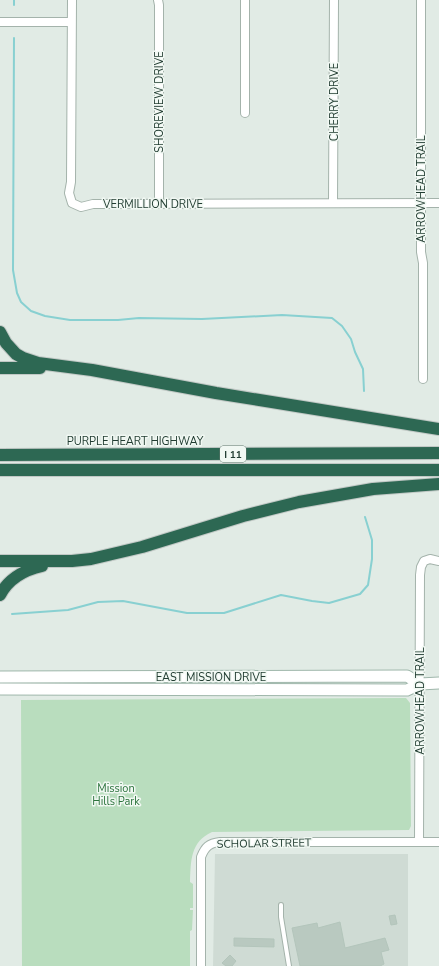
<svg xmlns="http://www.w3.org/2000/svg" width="439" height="966" viewBox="0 0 439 966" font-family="'Nunito Sans',sans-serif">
<rect width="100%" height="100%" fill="#e1ebe5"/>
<path fill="#cfdbd4" d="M215,854h193v112h-195z"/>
<path fill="#b9ddbe" d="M406,698l4,5 1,123 -2,4 -197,2c-22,10 -21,29 -22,50l3,2v24h-3v2h3l-1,20 -2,1v35h-168l-1,-266z"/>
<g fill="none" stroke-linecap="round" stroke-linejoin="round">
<path stroke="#88d0d1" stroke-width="2" d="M14,0v5
M14,38l-1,232 4,23 4,9 10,9 14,5 25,4h48l21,-2 63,1 80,-4 50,3 10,8 9,13 4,13 8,17 1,22
M12,614l56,-4 30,-8 25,-1 64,12h37l57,-18 31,6 17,2 31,-9 8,-9 4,-26v-19l-7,-23"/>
</g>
<path fill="#b9c9c0" stroke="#b3c5bb" d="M395,915l2,9 -6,1 -2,-9z
M340,922l5,26 40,-10 4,12 -8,2 3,12 -4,2h-80l-8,-38 25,-5 1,5z
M234,938l40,1v8l-40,-1z
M230,955l6,6 -4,5h-6l-4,-3z"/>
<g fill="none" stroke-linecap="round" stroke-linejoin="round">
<g stroke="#a4b3ab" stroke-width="6">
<path id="lane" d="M281,905v12l8,49"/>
</g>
<g stroke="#a4b3ab" stroke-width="10">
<path id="street" d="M72,0l-1,182 -2,11 3,10 9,4 12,-3 346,-1
M158,0l1,5v199
M421,0v252l2,11v116
M0,22h71
M245,113v-113
M333,203l1,-203
M419,842l1,-267 1,-8 3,-6 6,-2 9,2
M201,966v-109c4,-10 8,-14 19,-15h219"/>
</g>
<g stroke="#9fb7ab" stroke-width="13">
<path id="secondary" d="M0,677l407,-1 13,8
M0,689l407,1 13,-6 19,-1"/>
</g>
<g stroke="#c1c8c5" stroke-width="14">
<path id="highway" d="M0,332l6,11 10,11 7,4 15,5 54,7 124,23 223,36
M0,368h40
M0,455l439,-2
M0,470h439
M0,561h72l19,-2 51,-12 101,-31 56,-14 74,-13 66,-5
M0,595c9,-17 24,-25 42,-29"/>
</g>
<use href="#lane" stroke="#fff" stroke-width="4"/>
<use href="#street" stroke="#fff" stroke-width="8"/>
<use href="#secondary" stroke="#fff" stroke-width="11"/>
<use href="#highway" stroke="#2d6853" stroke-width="12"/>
</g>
<g text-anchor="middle" stroke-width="3" stroke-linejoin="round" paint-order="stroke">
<rect fill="#f1f8f3" stroke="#5f746b" stroke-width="1" x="220" y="446" width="26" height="16" rx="3"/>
<g font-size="10" font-weight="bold" fill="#213c31">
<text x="233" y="458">I 11</text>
</g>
<g font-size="11" fill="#213c31" stroke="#f1f8f3">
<text transform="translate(159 102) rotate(-90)" y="4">SHOREVIEW DRIVE</text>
<text transform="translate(334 102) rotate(-90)" y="4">CHERRY DRIVE</text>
<text transform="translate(421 189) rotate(-90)" y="4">ARROWHEAD TRAIL</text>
<text x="153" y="208">VERMILLION DRIVE</text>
<text x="135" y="445">PURPLE HEART HIGHWAY</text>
<text x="211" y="681">EAST MISSION DRIVE</text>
<text transform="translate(420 701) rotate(-90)" y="4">ARROWHEAD TRAIL</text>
<text transform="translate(264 843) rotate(-1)" y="4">SCHOLAR STREET</text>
</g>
<g font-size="11" fill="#2b733c" stroke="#f1f8f3">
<text x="116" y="792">Mission<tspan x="116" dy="13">Hills Park</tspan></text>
</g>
</g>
</svg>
